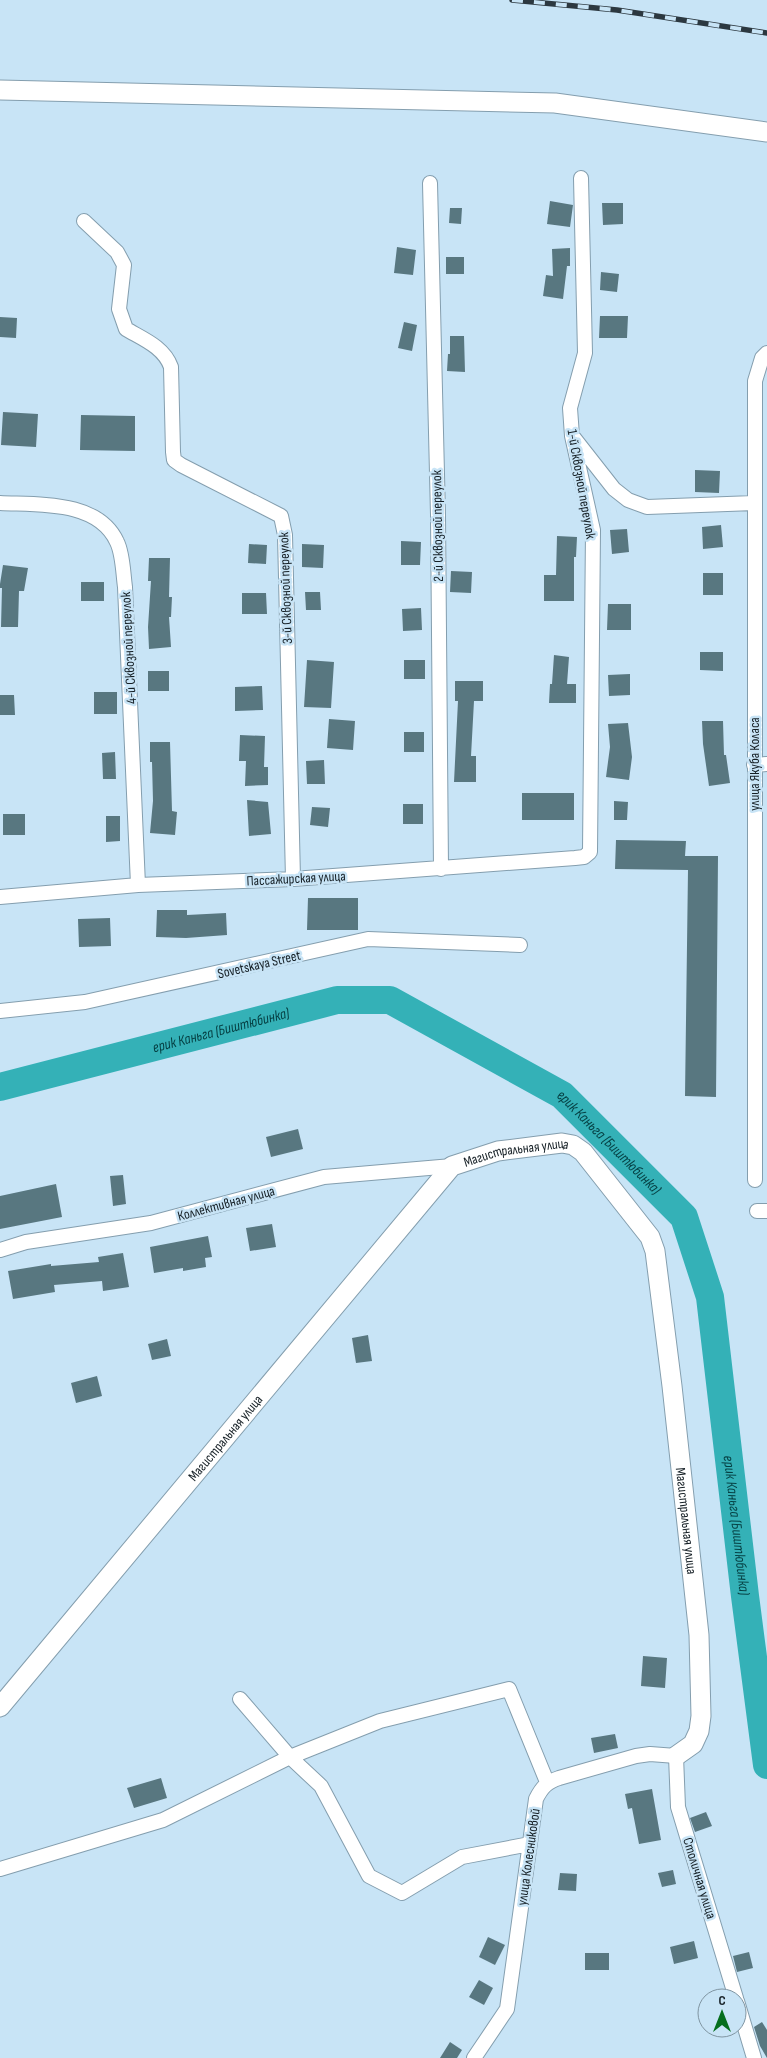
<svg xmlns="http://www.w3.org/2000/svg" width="767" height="2058" viewBox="0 0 767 2058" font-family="'Sofia Sans Condensed',sans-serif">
<rect width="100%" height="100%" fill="#c8e4f6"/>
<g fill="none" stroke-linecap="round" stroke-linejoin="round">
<path stroke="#34b1b7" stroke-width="28" id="s1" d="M0,1087l337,-87h53l172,95 122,122 26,80 35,299 22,169"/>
</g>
<path fill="#587780" d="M550,201l23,4 -3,22 -23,-3z
M602,203h21v21l-20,1z
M450,208h12l-1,16 -12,-1z
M397,247l19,3 -3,25 -19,-2z
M570,248v18h-3l-4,33 -20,-3 3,-21 7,1 -1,-27z
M446,257h18v17h-18z
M601,272l18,2 -2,18 -17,-2z
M600,316h28l-1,22h-28z
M0,317l17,1 -1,20 -16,-1z
M404,322l13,3 -5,26 -14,-3z
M450,336h14l1,36 -18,-1 1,-17h2z
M3,412l35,2 -2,33 -35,-2z
M81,415l54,1v35l-55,-1z
M695,470l25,1 -1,22 -24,-1z
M721,525l2,22 -20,2 -1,-22z
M627,529l2,23 -17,2 -2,-24z
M557,536l20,1 -1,20h-2v44h-30v-26h12z
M401,541l20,1 -1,23h-19z
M249,544l18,1 -1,19 -18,-1z
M302,544l22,1 -1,23 -21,-1z
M149,558h21l-1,39h3l-1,20h-2l2,30 -22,2 -1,-22 3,-46h-3z
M3,565l25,3 -4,23h-5l-1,36h-17l1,-39h-2v-4z
M451,571l21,1 -1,21 -21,-1z
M703,573h20v22h-20z
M81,582h23v19h-23z
M305,592h15l1,18h-15z
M242,593h24l1,21h-25z
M608,604h23v26h-24z
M421,608l1,22 -19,1 -1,-22z
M700,652h23v19l-23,-1z
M554,655l15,2 -2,27h9v19h-27l1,-19h2z
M307,660l27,2 -3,46 -27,-1z
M404,660h21v19h-21z
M148,671h21v20h-21z
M630,674v21l-21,1 -1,-21z
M455,681h28v20h-9l-3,55h5v26h-22l4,-81h-3z
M262,686l1,24 -28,1v-24z
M94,692h23v22h-23z
M0,695h14l1,20h-15z
M329,719l26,2 -2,29 -26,-2z
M702,721h21l1,34h2l4,28 -21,3 -6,-42z
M628,723l4,34 -3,23 -23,-3 4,-30 -2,-23z
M404,732h20v20h-20z
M240,735l25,1 -1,31h4v18l-23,1 1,-25h-7z
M150,742h20l2,69 5,1 -2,23 -25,-2 3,-32 -1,-39h-2z
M115,752l1,27h-13l-1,-26z
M324,760l1,24h-18l-1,-23z
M522,793h52v27h-52z
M247,800l21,2 3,32 -22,2z
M614,801l14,1 -1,18h-13z
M403,804h20v20h-20z
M312,807l18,1 -2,19 -18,-2z
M3,814h22v21h-22z
M106,816h14v25l-14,1z
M616,840l70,1 -1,15h33l-2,241 -31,-1 3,-226 -73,-1z
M308,898h50v32h-51z
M157,910h30v5l39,-2 1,22 -41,3 -30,-1z
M110,918l1,28 -32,1 -1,-28z
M298,1129l5,20 -32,8 -5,-20z
M123,1175l3,29 -13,2 -3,-30z
M56,1184l6,33 -62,12v-33z
M272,1224l4,23 -26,4 -4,-23z
M208,1236l4,21 -7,1 1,9 -23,4v-3l-29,5 -4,-26z
M123,1253l6,34 -26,4 -1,-10 -48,4 1,7 -42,7 -5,-28 43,-7v2l48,-4 -1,-5z
M368,1335l4,26 -16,2 -4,-25z
M167,1339l4,17 -19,4 -4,-16z
M97,1376l5,20 -26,7 -5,-20z
M643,1656l24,2 -2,30 -24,-2z
M615,1734l3,14 -24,5 -3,-15z
M161,1778l6,20 -33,10 -7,-20z
M652,1789l9,51 -22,4 -7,-36 -4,1 -3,-15z
M706,1812l6,14 -17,6 -5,-14z
M673,1870l3,14 -14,3 -4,-14z
M560,1873l17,1 -1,17 -18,-1z
M488,1937l17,8 -10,20 -16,-8z
M694,1941l4,17 -24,6 -4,-17z
M749,1952l4,16 -16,4 -4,-16z
M585,1953h24v17h-24z
M479,1980l14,8 -9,17 -15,-8z
M762,2022l5,8v28l-7,-12 -6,-19z
M450,2042l12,8 -5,8h-17z"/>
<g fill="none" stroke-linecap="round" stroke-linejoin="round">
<g stroke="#849eae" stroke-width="16">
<path id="street" d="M430,183l8,332 3,354
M84,221l33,31 7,13 -5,44 7,20c17,10 38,18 45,38l2,85 1,8 7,5 100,51 4,19 8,344
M574,438l40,51 14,11 19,7 107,-4
M0,503c38,2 98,-3 117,39 6,12 6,31 8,45l13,298
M754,765l13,-1
M0,897l138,-12 155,-6 282,-21 9,-1 6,-5 3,-322 -21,-94 -2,-28 15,-55 -4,-175
M0,1011l85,-9 283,-63 152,6
M755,1180v-799l7,-23 5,-5
M757,1211h10
M0,1250l26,-8 125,-19 173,-46 128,-11
M240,1699l50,58 31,29 48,90 33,17 60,-36 68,-13
M0,1869l163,-49 127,-63 90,-36 129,-32 38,93
M737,2001l17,57
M474,2058l33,-49 29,-210c6,-12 11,-17 23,-21l77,-22 14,-2 26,2 2,51 58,191"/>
</g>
<g stroke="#849eae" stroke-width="21">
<g id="secondary">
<path d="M0,90l555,13 212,29"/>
<path id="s2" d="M0,1707l452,-541 46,-15 64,-8 11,2 10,7 67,85 5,14 17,135 27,249 2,81 -2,15 -6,13 -17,12"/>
</g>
</g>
<use href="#street" stroke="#fff" stroke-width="14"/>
<use href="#secondary" stroke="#fff" stroke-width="19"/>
<g stroke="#2c3840" stroke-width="5.5">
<path id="rail" d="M512,0l105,10 150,23"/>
</g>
<use href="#rail" stroke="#c8e4f6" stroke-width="4" stroke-dasharray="11" stroke-linecap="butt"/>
</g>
<g text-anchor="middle" stroke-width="5" stroke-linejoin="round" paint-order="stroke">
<g font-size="14" fill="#151f25" stroke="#c8e4f6">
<text transform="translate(582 484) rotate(80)" y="5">1-й Сквозной переулок</text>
<text transform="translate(437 526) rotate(-91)" y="5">2-й Сквозной переулок</text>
<text transform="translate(285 588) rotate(-92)" y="5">3-й Сквозной переулок</text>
<text transform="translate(128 648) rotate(-93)" y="5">4-й Сквозной переулок</text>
<text transform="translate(754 764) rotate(-90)" y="5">улица Якуба Коласа</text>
<text transform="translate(296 878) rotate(-3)" y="5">Пассажирская улица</text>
<text transform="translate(259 964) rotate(-13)" y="5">Sovetskaya Street</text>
<text dy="5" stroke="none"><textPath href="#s2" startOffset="771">Магистральная улица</textPath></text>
<text transform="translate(226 1203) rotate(-15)" y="5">Коллективная улица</text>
<text dy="5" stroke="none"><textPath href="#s2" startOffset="351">Магистральная улица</textPath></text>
<text dy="5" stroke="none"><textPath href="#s2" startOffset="1236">Магистральная улица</textPath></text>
<text transform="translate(528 1857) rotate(-82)" y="5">улица Колесниковой</text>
<text transform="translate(700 1878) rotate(73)" y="5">Столичная улица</text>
</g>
<g font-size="15" font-style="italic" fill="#053f42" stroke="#c8e4f6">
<text dy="5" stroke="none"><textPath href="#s1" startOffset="228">ерик Каньга (Биштюбинка)</textPath></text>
<text dy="5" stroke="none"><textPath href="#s1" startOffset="664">ерик Каньга (Биштюбинка)</textPath></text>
<text dy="5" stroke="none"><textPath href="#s1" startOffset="1084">ерик Каньга (Биштюбинка)</textPath></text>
</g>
</g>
<g transform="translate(722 2013)"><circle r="24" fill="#c8e4f6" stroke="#8095a2"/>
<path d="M0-4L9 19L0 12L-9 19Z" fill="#056e1d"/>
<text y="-8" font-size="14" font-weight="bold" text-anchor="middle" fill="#151f25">С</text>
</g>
</svg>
